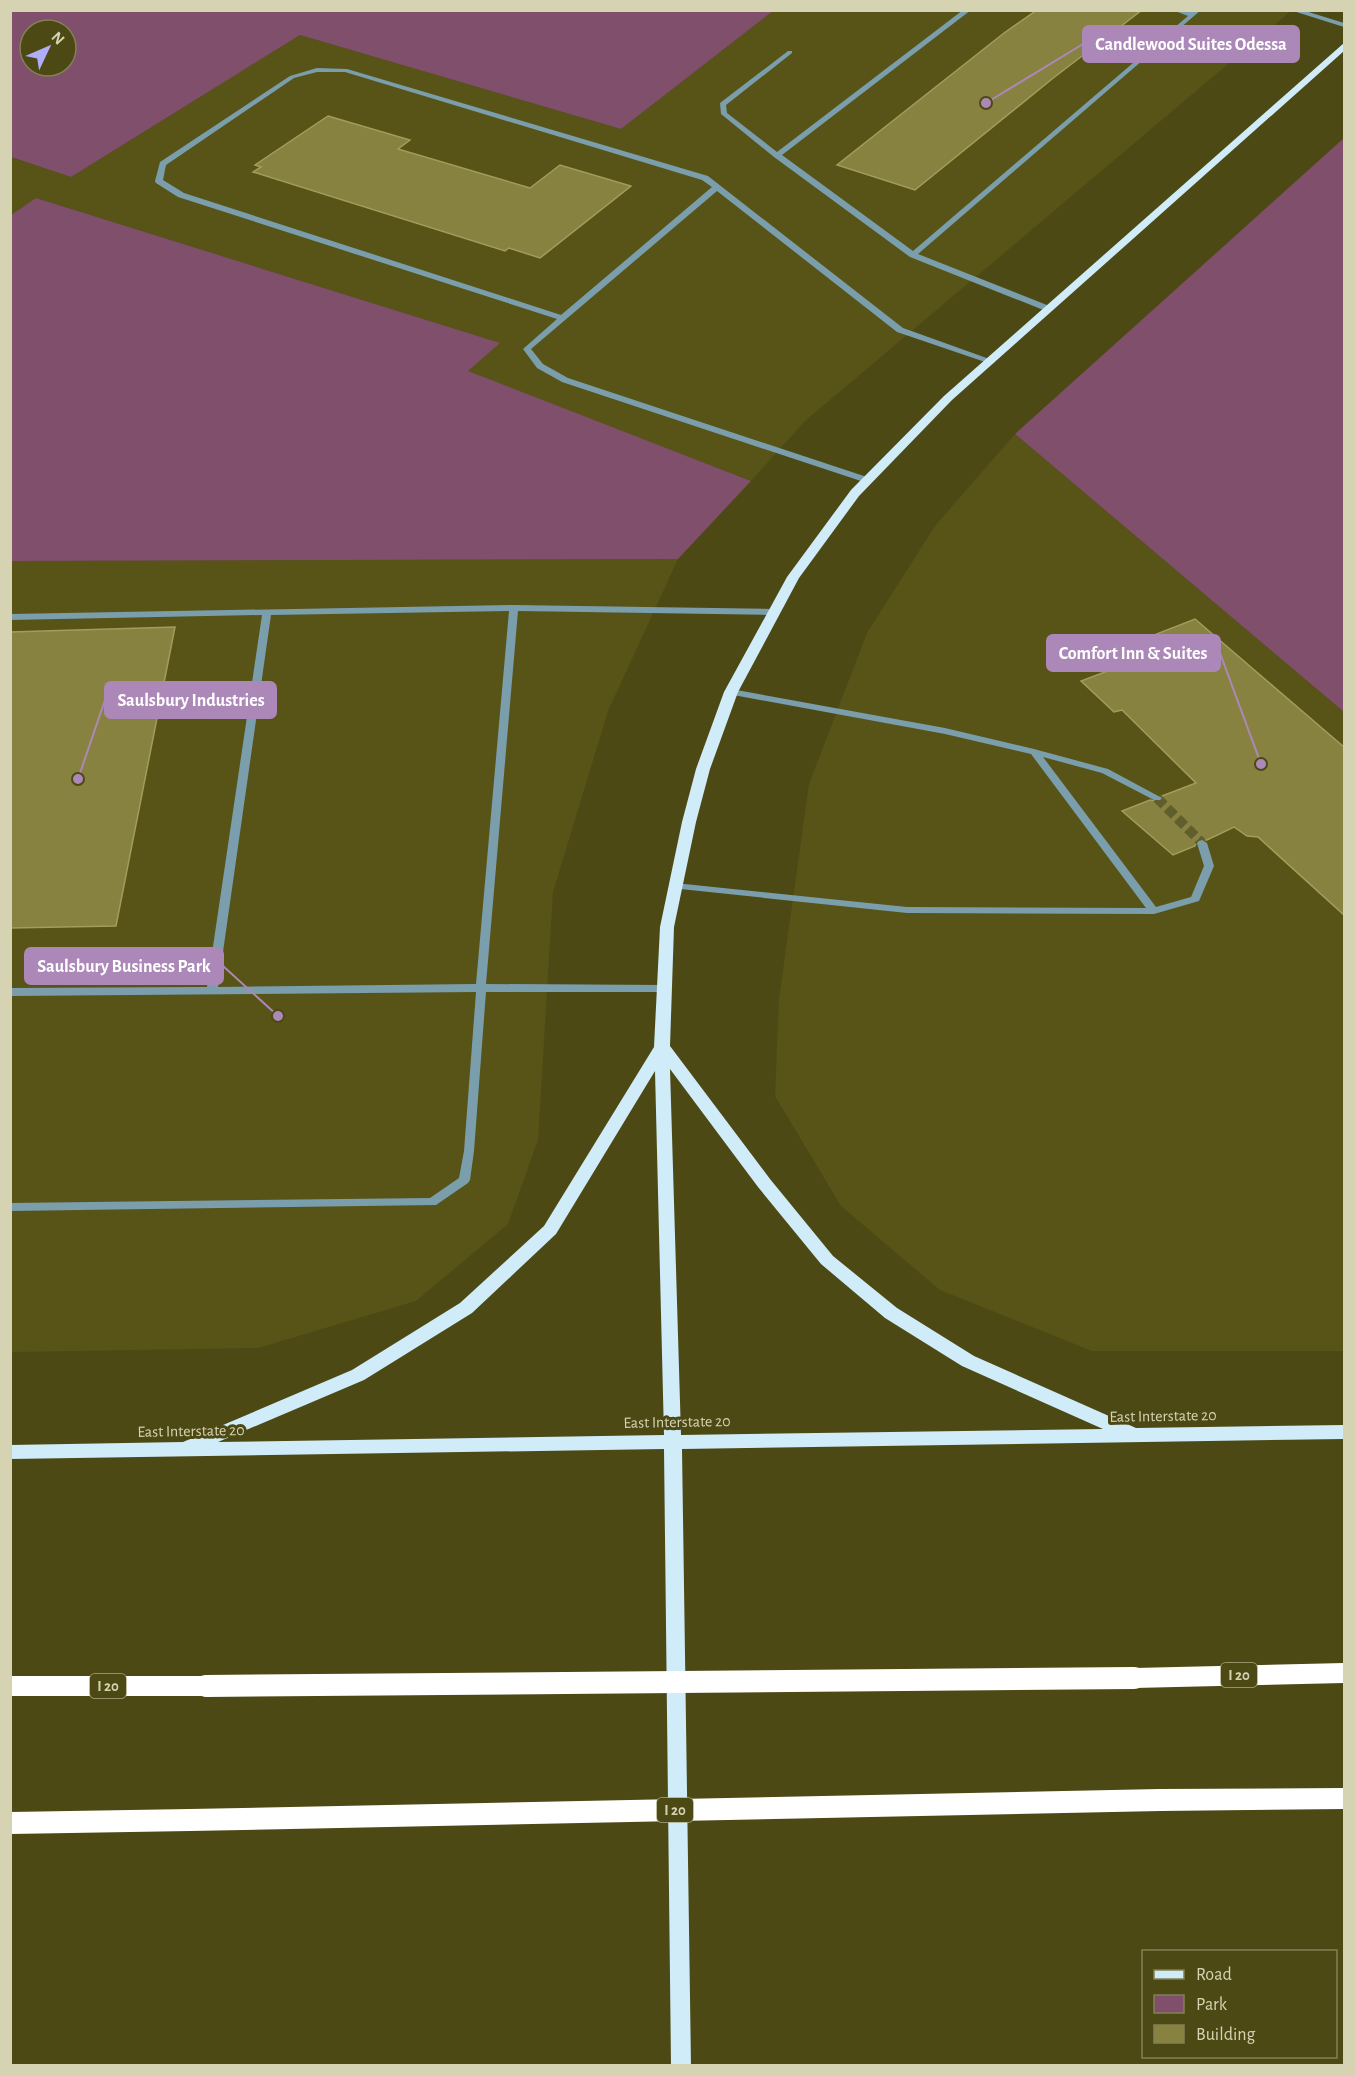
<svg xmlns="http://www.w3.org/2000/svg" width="1355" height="2076" viewBox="0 0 1355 2076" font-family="'Alegreya Sans',sans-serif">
<rect width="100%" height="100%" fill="#4d4915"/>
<path fill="#585317" d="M773,11h518l-486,410 -54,60 -284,-110 32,-28 -463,-145 -25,17 -1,-58 61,20 229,-142 321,94z
M1015,434l329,278v639h-252l-152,-61 -99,-84 -66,-110 4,-97 30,-215 58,-151 68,-107z
M678,559l-70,152 -55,181 -15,248 -30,84 -92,77 -158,47 -247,4 -1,-791z"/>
<path fill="#7f4f6b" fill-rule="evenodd" d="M11,10h762v1l-152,118 -321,-94 -229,142 -60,-20zM30,30h36v36h-36z
M1344,138v574l-329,-278z
M36,198l464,145 -32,28 283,110 -73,78 -667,2v-346z"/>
<path fill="#878240" stroke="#a29d5a" stroke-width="1.5" d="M1037,10h105l-90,69 -137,111 -78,-25 167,-132z
M328,116l82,24 -12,9 132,39 30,-23 71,21 -91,72 -31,-10 -4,3 -252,-79 8,-5 -6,-2z
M1195,619l149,128v168l-86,-78 -11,-1 -13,-9 -27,13 -9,-1 -3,7 -22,9 -51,-44 28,-11 10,2 4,-2 -2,-4 34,-13 -74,-73 -8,2 -33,-31 24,-9 -15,-12z
M175,627l-59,299 -106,2v-296z"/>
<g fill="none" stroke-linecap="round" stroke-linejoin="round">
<path stroke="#615e2d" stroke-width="10" stroke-dasharray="10 4.5" stroke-linecap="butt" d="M1157,798l45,45"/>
<path fill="#7b9eac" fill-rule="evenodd" d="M963,10h8l-189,145 131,96 275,-235 -15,-6 18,2 2,-2h8l-283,244 134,53v4h-6l-136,-54 -136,-100 -53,-43 -1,-11 68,-52h4v2l-66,52 1,8 50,39z
M1290,10h12l42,13v4z
M317,68l30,1 361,107 195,152 92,33 -1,2h-6l-91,-31 -180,-141 -186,158 12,15 25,14 302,100v4l-3,1 -305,-101 -25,-14 -14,-19 34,-30 -379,-122 -22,-14 -1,-2 5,-19 130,-86zM317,72h28l357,108 10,7 -151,128 -377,-122 -21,-13 3,-15 128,-87z
M514,605l261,4 4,3 -4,3 -257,-4 -32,373 179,1 5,4 -1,3h-183l-12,159 -4,29 -2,3 -32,22 -426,6v-8l420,-5 29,-20 5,-27 12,-159 -466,4v-8l197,-1 55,-372 -252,5v-6zM509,611l-33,373 -258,3 53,-372z
M731,689l214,39 89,21 74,20 54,29 -2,2h-6l-52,-27 -59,-16 113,150 35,-10 13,-31 -7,-23 2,-2 3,-1 5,3 7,23 -15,35 -45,13 -247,-1 -236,-25 -1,-2 5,-3 232,24 239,1 -115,-154 -86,-20 -217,-40 -2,-2 2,-2z"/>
<path fill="#d0ecf8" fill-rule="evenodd" d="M1344,43v8l-392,349 -93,96 -60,82 -61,114 -28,77 -14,53 -22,105 -4,119 100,133 63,77 64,52 77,48 162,72 208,-3v14l-662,10 9,617h-20l-7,-617 -654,10v-14l173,-3 169,-72 108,-67 84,-77 110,-179 6,-120 22,-105 14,-53 28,-77 63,-115 64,-87 93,-94zM670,1069l88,118 63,77 64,54 77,48 141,63 -422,6zM655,1071l9,364 -446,7 146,-62 108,-67 84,-79z"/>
<path fill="#fff" fill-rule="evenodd" d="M1344,1663v20l-210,5 -8,-3 -3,-7 3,-7 8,-3z
M10,1676h196l8,3 3,7 -3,7 -8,3h-196z
M1160,1789l184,-1v21l-184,2 -8,-3 -4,-8 4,-8z
M190,1809l8,3 4,8 -4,8 -8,3 -180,3v-22z"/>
<path stroke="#fff" stroke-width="22" d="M206,1686l928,-8
M190,1820l970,-20"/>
</g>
<g text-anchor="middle" stroke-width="6" stroke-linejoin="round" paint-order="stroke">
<g fill="#4d4915" stroke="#acaa83" stroke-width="1.5">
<rect x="1221" y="1663" width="36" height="24" rx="4.5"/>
<rect x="90" y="1674" width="36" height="24" rx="4.5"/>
<rect x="657" y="1798" width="36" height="24" rx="4.5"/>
</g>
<g font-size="15" font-weight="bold" fill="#d5d3b2">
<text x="1239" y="1680">I 20</text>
<text x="108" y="1691">I 20</text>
<text x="675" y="1815">I 20</text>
</g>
<g font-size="16" fill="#d5d3b2" stroke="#4d4915">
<text transform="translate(1163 1415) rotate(-1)" y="6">East Interstate 20</text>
<text transform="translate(677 1421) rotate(-1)" y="6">East Interstate 20</text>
<text transform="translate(191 1430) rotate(-1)" y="6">East Interstate 20</text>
</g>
</g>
<path fill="none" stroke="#ac88b8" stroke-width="2" d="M986 103L1083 44M1261 764L1220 653M78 779L105 700M278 1016L223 966"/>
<g fill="#ac88b8" stroke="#4d4915" stroke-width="2">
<circle cx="986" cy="103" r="6"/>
<circle cx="1261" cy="764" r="6"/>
<circle cx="78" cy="779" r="6"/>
<circle cx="278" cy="1016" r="6"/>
</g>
<g fill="#ac88b8" stroke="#ac88b8" stroke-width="2">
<rect x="1083" y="26" width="216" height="36" rx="6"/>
<rect x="1047" y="635" width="173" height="36" rx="6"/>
<rect x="105" y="682" width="171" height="36" rx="6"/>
<rect x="25" y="948" width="198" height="36" rx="6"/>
</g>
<g font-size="18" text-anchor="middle" font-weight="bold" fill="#fff">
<text x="1191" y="50">Candlewood Suites Odessa</text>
<text x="1133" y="659">Comfort Inn &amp; Suites</text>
<text x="191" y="706">Saulsbury Industries</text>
<text x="124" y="972">Saulsbury Business Park</text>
</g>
<rect width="1355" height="2076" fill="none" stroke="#d5d3b2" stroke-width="24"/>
<rect x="1142" y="1950" width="195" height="108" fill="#4d4915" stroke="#838054" stroke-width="1.5"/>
<rect x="1154" y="1970" width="30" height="9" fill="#d0ecf8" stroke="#838054" stroke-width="1.5"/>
<text x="1196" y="1980" font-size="18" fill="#d5d3b2">Road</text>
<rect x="1154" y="1995" width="30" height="18" fill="#7f4f6b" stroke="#838054" stroke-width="1.5"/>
<text x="1196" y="2010" font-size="18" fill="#d5d3b2">Park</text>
<rect x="1154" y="2025" width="30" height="18" fill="#878240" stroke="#838054" stroke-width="1.5"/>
<text x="1196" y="2040" font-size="18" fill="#d5d3b2">Building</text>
<g transform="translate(48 48) rotate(46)"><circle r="28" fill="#4d4915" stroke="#838054" stroke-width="1.5"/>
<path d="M0-4.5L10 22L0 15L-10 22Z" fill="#afaefa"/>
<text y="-9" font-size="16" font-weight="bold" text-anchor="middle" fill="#d5d3b2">N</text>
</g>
</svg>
